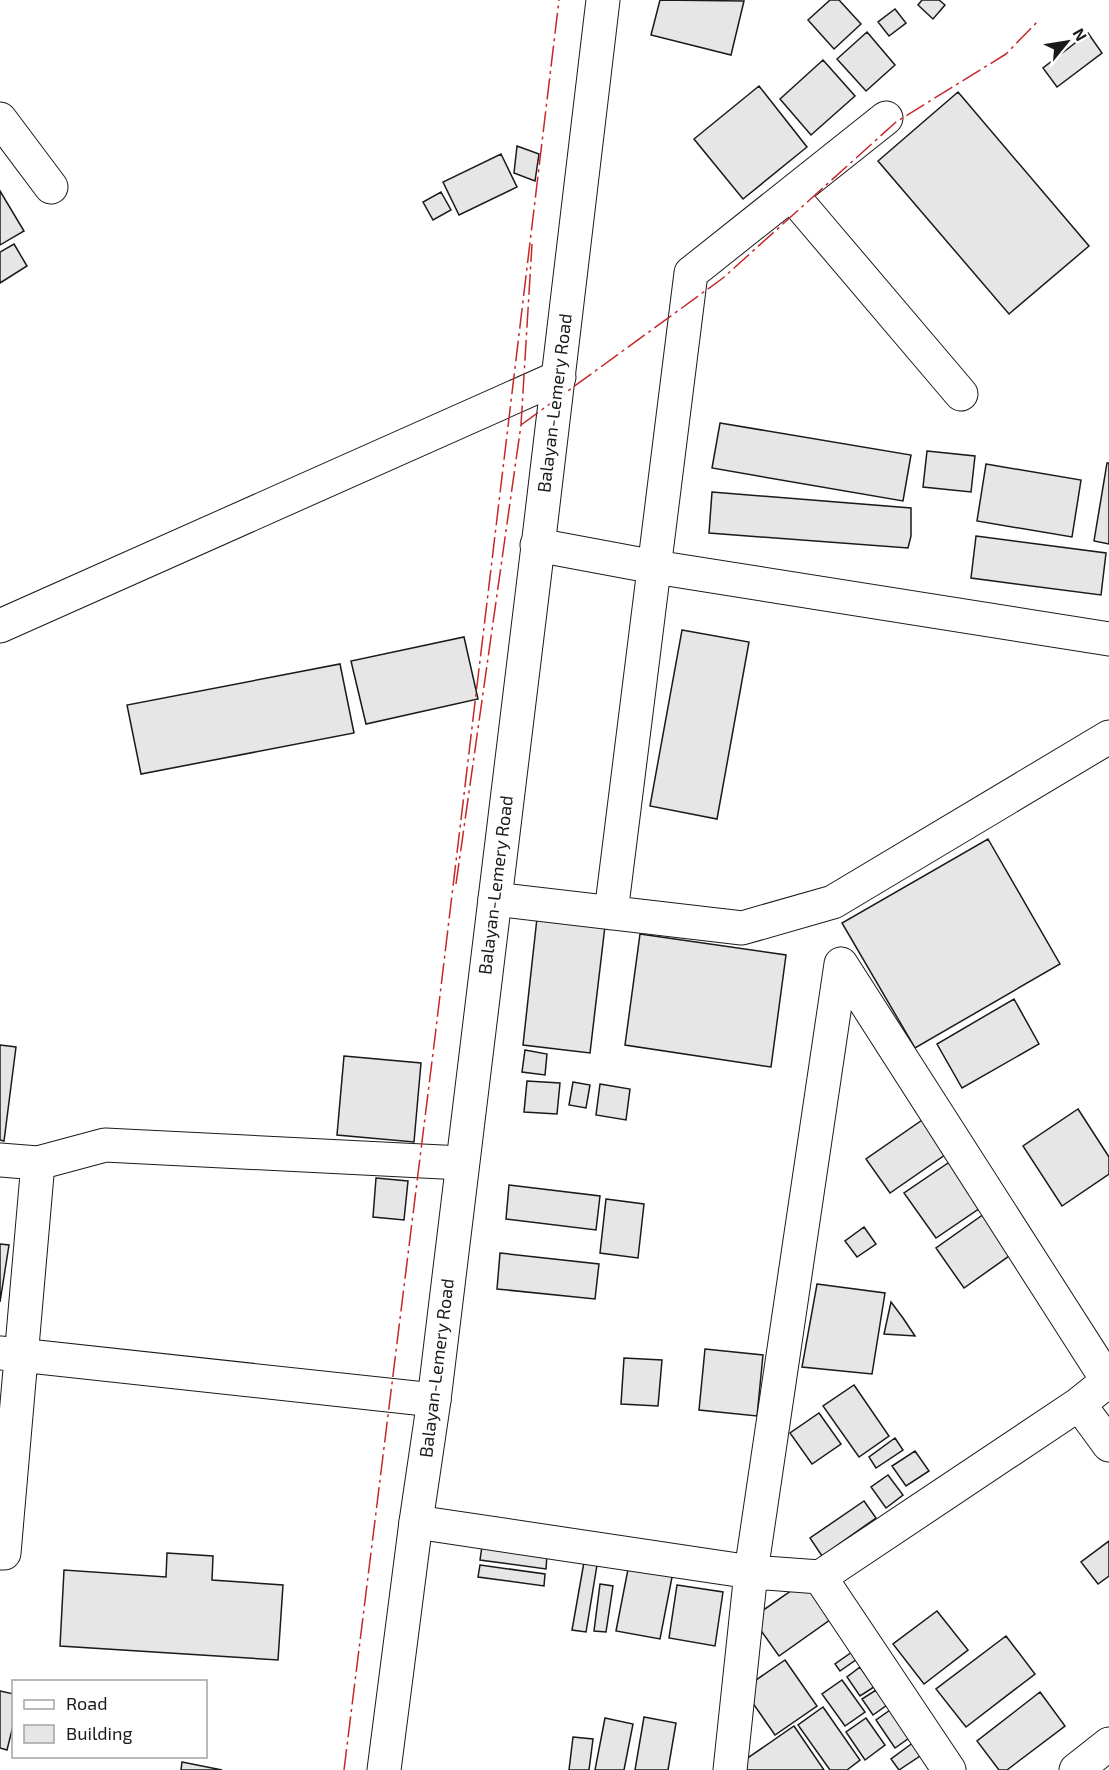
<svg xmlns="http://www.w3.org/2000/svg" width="1109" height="1770" viewBox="0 0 1109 1770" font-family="'Exo 2',sans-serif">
<rect width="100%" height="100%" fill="#fff"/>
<path fill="#e6e6e6" stroke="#1a1a1a" stroke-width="1.5" d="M660,0l84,1 -13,54 -80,-20z
M830,0h9l22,24 -27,25 -26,-29z
M922,0h17l6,5 -12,14 -15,-14z
M895,9l11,14 -17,13 -11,-14z
M867,32l28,33 -29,26 -29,-32z
M1088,33l14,20 -45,34 -14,-19z
M823,60l32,36 -44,39 -31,-36z
M759,86l48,61 -64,52 -49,-60z
M958,92l131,154 -80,68 -131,-153z
M517,146l22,8 -4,27 -21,-8z
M501,154l16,33 -58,28 -16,-33z
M0,191l24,40 -24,14z
M441,192l10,18 -18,10 -10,-18z
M14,244l13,22 -27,17v-31z
M720,423l191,32 -8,46 -191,-33z
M927,451l48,5 -4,36 -48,-5z
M1107,463h2v81l-15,-3z
M986,464l95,16 -9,57 -95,-16z
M712,492l199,16v28l-3,12 -199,-15z
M976,536l130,17 -5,42 -130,-17z
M682,630l67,12 -32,177 -67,-13z
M464,637l14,62 -112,25 -15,-63z
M340,664l14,69 -213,41 -14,-69z
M988,839l72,125 -145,84 -73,-125z
M537,918l68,8 -15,127 -67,-8z
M640,934l146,21 -15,112 -146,-22z
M1014,999l25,45 -77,44 -25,-44z
M0,1045l16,2 -12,94 -4,-1z
M525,1050l22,4 -2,21 -23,-3z
M344,1056l77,7 -7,79 -77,-7z
M527,1081l33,2 -3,31 -33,-2z
M573,1082l17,3 -4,23 -17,-3z
M600,1084l30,5 -4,31 -30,-5z
M1078,1109l31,48v17l-47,32 -39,-60z
M928,1116l24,34 -62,43 -24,-34z
M951,1161l32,45 -47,32 -32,-45z
M376,1178l32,3 -4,39 -31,-3z
M509,1185l91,11 -4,34 -90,-11z
M606,1199l38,5 -6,54 -38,-5z
M991,1209l28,40 -55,39 -28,-40z
M864,1227l12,17 -19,13 -12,-16z
M0,1244l9,1 -9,57z
M500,1253l99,11 -4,35 -98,-10z
M817,1284l68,9 -13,81 -70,-7z
M891,1302l12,16 12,18 -31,-2z
M705,1349l58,6 -6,61 -58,-6z
M624,1358l38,2 -4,46 -37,-2z
M854,1385l35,51 -30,21 -36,-51z
M819,1413l22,31 -29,20 -22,-31z
M895,1438l8,12 -27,18 -7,-11z
M915,1451l14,20 -23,15 -14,-20z
M888,1475l15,20 -17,13 -15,-21z
M864,1501l12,17 -54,38 -12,-18z
M1109,1541v35l-11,8 -17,-22z
M482,1546l65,9 -1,14 -66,-9z
M167,1553l46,3 -1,24 71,5 -5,75 -218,-14 4,-76 102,7z
M584,1562l13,3 -11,67 -14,-2z
M629,1564l44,8 -13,67 -44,-8z
M480,1565l65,9 -1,12 -66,-9z
M808,1579l26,38 -55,39 -27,-38z
M600,1584l13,2 -7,46 -12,-1z
M677,1585l46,7 -8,54 -46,-8z
M937,1611l31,39 -44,34 -31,-40z
M1006,1636l29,38 -69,53 -30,-38z
M852,1652l5,7 -17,12 -5,-7z
M785,1660l32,46 -42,29 -32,-46z
M860,1667l14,20 -14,9 -13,-19z
M842,1680l23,32 -20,14 -23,-32z
M876,1690l11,15 -14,10 -11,-16z
M0,1691l14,3v28l-7,28 -7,-2z
M1040,1692l25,34 -58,44h-8l-22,-29z
M823,1707l37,53 -13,10h-17l-32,-45z
M893,1708l19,28 -17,12 -19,-28z
M644,1717l32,6 -8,47h-33z
M605,1718l28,6 -9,46h-29z
M866,1718l19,27 -20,15 -19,-28z
M794,1726l30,44h-80l-5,-6z
M573,1737l20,2 -4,31h-20z
M914,1742l9,12 -24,16 -8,-11z
M182,1762l40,8h-41z"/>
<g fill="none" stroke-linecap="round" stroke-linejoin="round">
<g stroke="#1a1a1a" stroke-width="35">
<path id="minor" d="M0,119l51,68
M791,194l170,200
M537,545l118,22 454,72
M0,626l559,-249
M495,899l247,29 91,-26 276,-165
M611,913l80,-640 195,-155
M841,964l267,417
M0,1160l38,3 -34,390h-4
M38,1163l67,-18 357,18
M0,1353l434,47
M1079,1404l30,41
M416,1522l335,50 69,5 129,193
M820,1577l259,-173 30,-24
M730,1770l21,-198 90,-608
M1076,1770l33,-26"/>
</g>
<g stroke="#1a1a1a" stroke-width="35">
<path id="major" d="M384,1770l32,-248 18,-122c56,-467 115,-933 169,-1400"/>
</g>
<use href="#minor" stroke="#fff" stroke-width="33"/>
<use href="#major" stroke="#fff" stroke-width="33"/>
<path stroke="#c62828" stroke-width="1.5" stroke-dasharray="21 4.5 3 4.5" stroke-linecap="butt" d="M521,425l202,-147 173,-156 110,-68 33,-34
M456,884l65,-459 11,-181
M344,1770l91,-733 124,-1037"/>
</g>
<g text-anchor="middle" stroke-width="4.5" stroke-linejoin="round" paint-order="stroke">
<g font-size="18" fill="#1a1a1a" stroke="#fff">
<text transform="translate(555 403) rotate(-83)" y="6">Balayan-Lemery Road</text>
<text transform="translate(496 885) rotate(-83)" y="6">Balayan-Lemery Road</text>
<text transform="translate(437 1368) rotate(-83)" y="6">Balayan-Lemery Road</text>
</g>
</g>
<rect x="12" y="1680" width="195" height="78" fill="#ffffff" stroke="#a3a3a3" stroke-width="1.5"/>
<rect x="24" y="1700" width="30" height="9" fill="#ffffff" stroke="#a3a3a3" stroke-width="1.5"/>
<text x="66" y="1710" font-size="18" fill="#1a1a1a">Road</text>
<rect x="24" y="1725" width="30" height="18" fill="#e6e6e6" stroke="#a3a3a3" stroke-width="1.5"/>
<text x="66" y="1740" font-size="18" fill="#1a1a1a">Building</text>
<g transform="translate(1067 42) rotate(60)" stroke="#ffffff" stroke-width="4.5" paint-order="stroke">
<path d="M0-4.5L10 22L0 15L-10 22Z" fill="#1a1a1a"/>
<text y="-9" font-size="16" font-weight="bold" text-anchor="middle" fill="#1a1a1a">N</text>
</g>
</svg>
